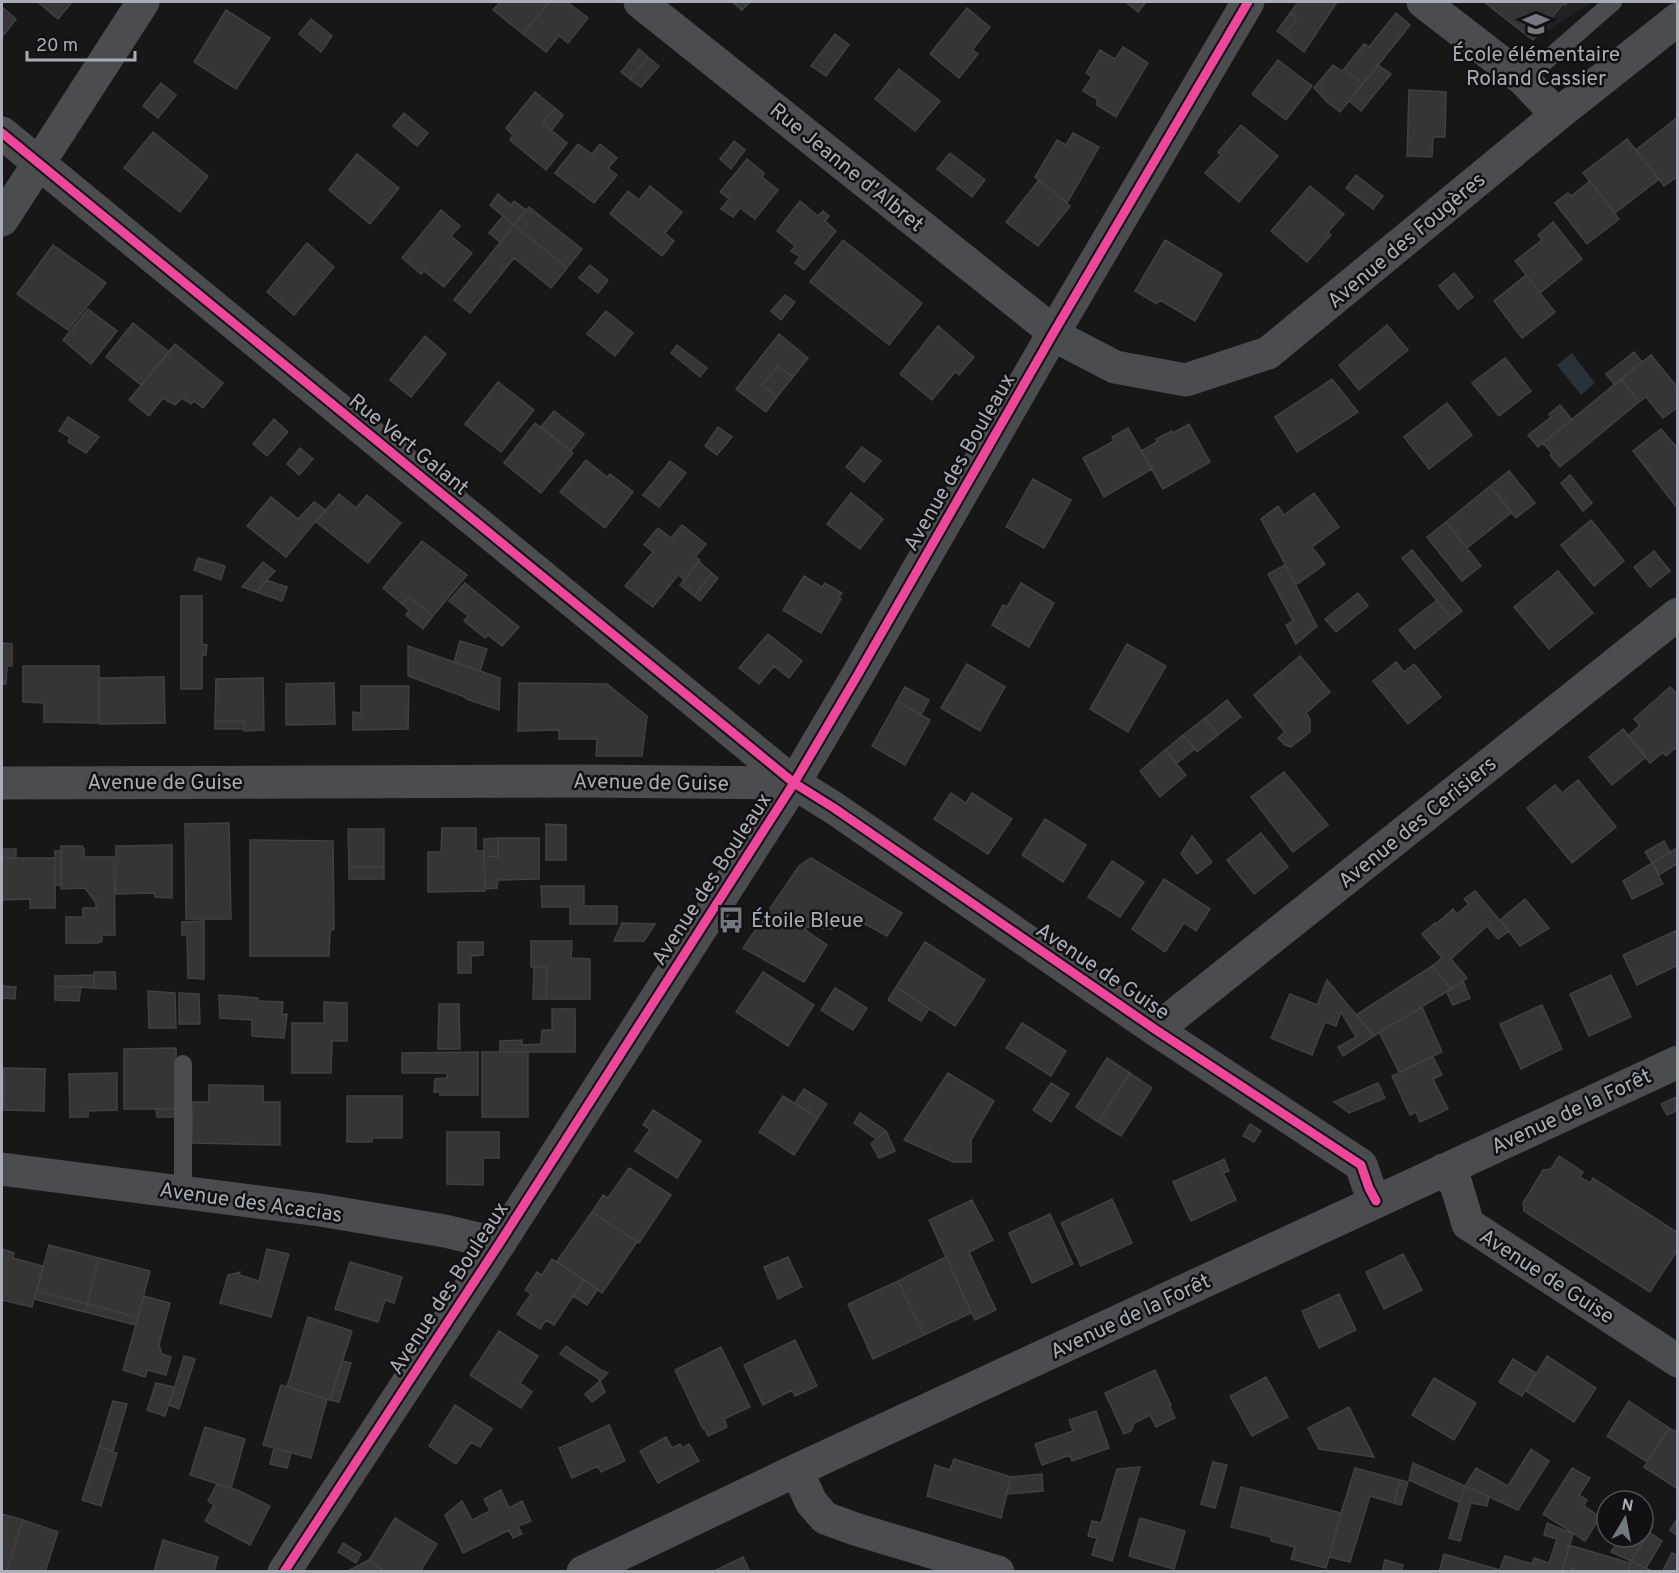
<svg xmlns="http://www.w3.org/2000/svg" width="1679" height="1573" viewBox="0 0 1679 1573" font-family="Overpass,sans-serif">
<rect width="100%" height="100%" fill="#171717"/>
<path fill="#212123" d="M1484,2h109l-60,38z"/>
<path fill="#2a3239" d="M1572,353l23,30 -14,12 -24,-30z"/>
<path fill="#353536" stroke="#3f4043" stroke-width="1.5" d="M38,2h34l-14,17z
M500,2h49l-26,32 -30,-24z
M549,2h18l21,16 -20,25 -9,-7 -13,16 -23,-18z
M732,2h18l-8,8z
M1126,2h20l-8,10z
M1298,2h39l-33,50 -20,-16 13,-18 -7,-5z
M1484,2h84l-3,3 -2,-1 -30,36z
M2,7l14,12 -14,18z
M967,8l23,19 -18,23 6,4 -19,24 -29,-24z
M226,10l44,28 -34,51 -42,-27z
M1290,13l7,5 -13,18 -7,-5z
M1396,13l14,12 -47,59 -19,-15 20,-25 5,3z
M311,19l21,17 -11,16 -22,-18z
M835,34l14,11 -23,31 -15,-10z
M1123,47l25,16 -32,54 -19,-12v-6l-14,-8 9,-14 -6,-4 14,-23 15,9z
M639,49l9,8 -18,22 -9,-7z
M648,57l11,9 -18,21 -11,-8z
M1278,60l34,26 -26,34 -34,-26z
M1333,65l9,6 2,-2 19,15 -23,28 -13,-10 -13,-14z
M1378,65l13,9 -30,37 -12,-10z
M899,69l41,32 -25,30 -40,-32z
M161,83l15,12 -18,23 -15,-12z
M1409,90l37,2 -1,45h-12l-1,20 -25,-1z
M535,92l20,16 -12,15 24,20 -21,27 -36,-30 3,-5 -7,-7z
M555,108l8,7 -11,15 -9,-7z
M404,113l24,20 -11,13 -24,-20z
M1678,117v59l-14,10 -28,-36z
M1241,125l37,31 -39,46 -34,-29 16,-18 -3,-3z
M153,132l55,44 -28,36 -56,-44z
M1073,133l26,14 -32,56 -32,-26 22,-37 9,5z
M1627,139l32,40 -44,34 -32,-40z
M734,141l11,9 -14,19 -11,-10z
M578,144l14,10 8,-10 17,14 -9,10 9,7 -23,28 -39,-30z
M950,153l35,27 -13,17 -35,-28z
M357,154l42,34 -29,36 -41,-34z
M747,159l17,14 -2,4 16,13 -23,29 -15,-11 -7,9 -12,-8 8,-10 -9,-7z
M1356,175l27,21 -10,13 -27,-21z
M1039,180l31,26 -32,40 -32,-24z
M1590,181l29,38 -32,25 -32,-41 13,-10 3,3z
M650,186l32,26 -17,21 9,8 -12,15 -52,-42 18,-23 11,9z
M1310,186l34,28 -16,18 3,3 -24,27 -36,-31z
M498,194l13,11 3,-4 12,9 -12,15 -24,-20z
M800,201l18,15 5,-5 6,5 -4,5 11,10 -32,39 -9,-7 5,-6 -9,-6 4,-5 -18,-15z
M529,207l53,42 -15,19 -53,-43z
M441,210l19,16 -9,10 21,17 -28,34 -20,-16 -3,3 -19,-16z
M503,216l11,9 -14,17 -11,-9z
M1553,222l29,37 -42,34 -25,-32 27,-21 -4,-5z
M514,225l53,43 -16,20 -37,-30 -44,55 -16,-13z
M843,240l79,63 -33,42 -79,-63z
M1165,240l57,34 -27,47 -35,-21 -3,4 -22,-13z
M307,243l27,24 -40,48 -27,-23z
M53,245l53,38 -38,47 -51,-36z
M590,265l18,15 -10,13 -19,-15z
M1454,273l19,24 -15,12 -19,-23z
M1526,275l29,37 -33,26 -28,-37z
M785,295l10,7 -14,18 -10,-9z
M88,309l29,22 -26,33 -28,-24z
M606,311l27,22 -18,23 -28,-22z
M133,323l36,29 -28,33 -35,-28z
M1387,325l21,25 -49,40 -20,-25z
M938,326l36,31 -15,18 -4,-3 -23,28 -32,-26z
M779,334l29,24 -15,19 -15,-11 -16,19 15,12 -11,15 -30,-23z
M425,336l21,18 -35,43 -21,-17z
M175,344l48,39 -20,25 -9,-7 -3,3 -9,-6 -7,7 -12,-7 -14,18 -20,-16z
M677,345l30,23 -7,9 -29,-24z
M1634,352l8,10 -27,23 -9,-11z
M1651,355l27,33v19l-15,11 -17,-21 -7,5 -18,-23z
M1505,358l26,33 -32,25 -27,-33z
M778,366l15,11 -16,20 -15,-12z
M1332,379l26,33 -61,40 -22,-35z
M1621,379l18,23 -79,65 -10,-12 2,-2 -9,-10z
M498,382l36,28 -33,42 -36,-28z
M1447,403l25,32 -43,34 -25,-32z
M1560,405l12,15 -34,27 -10,-12 23,-18 -2,-3z
M554,411l30,23 -13,17 -30,-24z
M68,417l31,20 -13,16 -18,-11 2,-5 -11,-6z
M274,419l14,13 -21,24 -14,-12z
M535,423l38,30 -32,40 -37,-30z
M1189,424l21,38 -47,27 -22,-38 16,-9 -1,-3 16,-8 1,2z
M718,427l14,10 -15,18 -12,-9z
M1128,428l24,41 -48,28 -21,-39 31,-17 -2,-4z
M1661,429l17,20v60l-45,-58z
M862,447l19,14 -17,21 -18,-15z
M300,448l13,11 -14,16 -12,-11z
M586,460l21,17 3,-3 23,18 -28,36 -45,-36z
M670,461l16,12 -27,34 -16,-12z
M1509,471l26,32 -19,15 -26,-32z
M1570,475l22,28 -9,8 -22,-28z
M1033,479l38,21 -27,48 -38,-21z
M1490,486l21,27 -44,35 -21,-26z
M851,493l32,26 -23,30 -33,-25z
M1314,493l25,34 -27,20 13,17 -29,21 -35,-66 17,-13 6,9z
M339,494l17,14 11,-13 34,28 -33,40 -52,-41z
M271,497l27,22 16,-17 11,8 -39,47 -39,-31z
M1591,520l33,41 -30,25 -33,-41z
M1446,522l35,44 -19,15 -35,-44z
M682,525l24,19 -11,13 5,3 -15,20 -7,-5 -25,32 -28,-21 28,-34 -9,-7 14,-17 13,10z
M422,541l45,34 -34,41 -24,-19 -7,7 -19,-16z
M1412,550l50,61 -10,8 -50,-61z
M1654,551l16,20 -20,16 -16,-20z
M198,558l27,8 -4,14 -27,-10z
M263,562l12,9 -19,21 -14,-5z
M699,562l13,11 -18,23 -14,-11z
M1285,565l32,61 -21,18 -10,-19 7,-4 -25,-47z
M1558,571l35,42 -44,36 -35,-42z
M712,573l6,5 -18,23 -6,-5z
M804,576l18,11 3,-4 17,10 -3,4 2,2 -20,34 -38,-23z
M266,580l21,7 -5,14 -26,-9z
M465,583l54,44 -17,19 -14,-11 -3,3 -21,-17 4,-5 -19,-15z
M1021,583l33,20 -25,44 -37,-22 11,-20 4,2z
M1358,593l10,13 -32,26 -11,-13z
M181,596h21v48l5,1 -1,10h-4v34h-21z
M409,597l24,19 -10,13 -17,-14 3,-5 -7,-6z
M1437,600l15,19 -37,30 -16,-19z
M768,634l34,27 -13,17 -15,-12 -15,18 -20,-16z
M460,641l27,8 -7,22 -26,-9z
M2,643l10,1v22h-5l-1,18h-4z
M1127,644l39,22 -38,66 -38,-23z
M408,646l92,32 -1,32 -33,-11 -1,-2 -57,-21z
M1300,656l30,36 -24,21 4,6v13l-19,15 -6,-2 -7,-7 7,-6 -31,-37z
M1396,662l8,10 10,-8 27,33 -33,27 -35,-43z
M967,664l38,23 -25,44 -39,-23z
M23,666h76v57l-55,-1v-19l-21,-1z
M164,677l1,46 -66,1v-46z
M263,678l1,52 -20,1v-10h-29l1,-42z
M334,683l1,41 -49,1v-41z
M519,683l88,1 40,32 -5,40h-46l1,-17h-38v-9l-41,1z
M361,686h48l-1,43 -55,1v-18l8,1z
M905,687l24,13 -8,15 -24,-14z
M1670,687l8,8v51l-12,10 -3,-4 -13,11 -22,-27 12,-11 -6,-6z
M1227,700l14,17 -23,18 -13,-17z
M897,701l33,19 -25,45 -33,-19z
M1205,718l13,17 -21,17 -14,-17z
M215,721h29v8h-29z
M1623,729l23,28 -34,28 -23,-28z
M1183,735l12,14 -18,14 -12,-13z
M1165,750l21,25 -26,22 -20,-26z
M1284,772l44,53 -35,27 -42,-55z
M1578,780l38,47 -44,36 -45,-55 28,-23 7,8z
M951,793l15,10 6,-10 40,26 -24,35 -54,-35z
M1045,819l41,26 -23,37 -41,-27z
M229,823l2,96h-45l-1,-95z
M546,824l20,1v35h-20z
M442,828h34v23h8l1,40 -57,1v-40h13z
M348,829h36v38h-35z
M1261,833l27,34 -34,27 -27,-34z
M1192,836l20,26 -15,12 -16,-20z
M498,838v19l-14,-1v-17z
M498,838h41v41l-41,1 -1,8 -12,1 -1,-33 14,1z
M250,840l83,1 1,88 -4,2 -1,25h-79z
M1664,841l6,11 -18,11 -7,-11z
M172,845v53l-17,-1 -1,-4 -38,1v-48z
M61,846h21l2,3v8h30l1,78h-13v6l-4,2h-32v-26h17v-9h13v-5l-11,-15 -24,1z
M1678,847v16l-19,12 -6,-12z
M2,849h14v9h-14z
M55,851h6v34h-6z
M2,858h53v50h-25v-9l-28,1z
M811,858l91,55 -15,23 -35,-19 -5,9 -16,3 -27,-2 3,4 20,14 -23,37 -61,-34 56,-82z
M1112,861l32,21 -24,35 -32,-20z
M1652,863l11,21 -31,15 -9,-18z
M349,867h35v12h-35z
M1164,879l46,30 -14,22 -12,-8 -19,29 -33,-23z
M541,886h43v20h33v18h-47v-17h-28z
M1475,891l34,40 -11,8 -11,-13 -36,33 16,19 -16,11 -19,-23 10,-8 -20,-24 13,-11 1,1 17,-15 4,5 12,-10 -5,-5z
M1525,899l24,29 -29,18 -20,-26z
M204,921v58l-16,-1 -1,-43h-5v-13z
M622,923l33,1 -11,17h-30z
M1675,931l3,6v28l-41,20 -14,-30z
M531,941h41l-1,17 19,1v40h-44l1,-32h-16z
M458,942h25v13l-12,1v17h-13z
M925,942l60,38 -30,46 -59,-39z
M1432,966l19,23 -77,47 -18,-21z
M534,967h13l-1,32h-13z
M94,972h21l1,17 -22,-1z
M763,972l51,33 -26,41 -52,-34z
M94,975v13l-39,-2v-10z
M1611,975l20,42 -42,19 -19,-42z
M1327,980l47,56 -31,20 -5,-9 18,-10 -15,-25 -5,14 -11,-4 -13,33 -41,-17 19,-44 27,11z
M1463,981l7,17 -17,7 -7,-14z
M3,986l13,1 -1,12 -13,-1z
M55,986l26,1 -2,14 -24,-1z
M896,987l33,22 -8,12 -33,-21z
M835,988l32,20 -14,22 -32,-20z
M148,991l27,2 1,35h-27z
M179,993l20,1 1,30h-21z
M219,995l39,3v3l25,1 -1,13 5,-1 -3,24 -32,-2v-16l-32,-2z
M324,1002l23,1v38h-15l-1,32h-39v-50h32z
M439,1004h20l1,45h-22z
M1542,1005l20,44 -41,20 -21,-45z
M1422,1007l20,45 -43,20 -20,-40z
M552,1009h23v43h-75v-11l22,-1v5l19,-1 1,-14h10z
M1022,1023l44,28 -15,25 -45,-28z
M176,1048l1,61h-53v-60z
M478,1052v43h-38v-3h-6l1,-13 12,-1v-5h-45v-20z
M482,1052h46v65h-46z
M1433,1057l9,18 -9,4 15,30 -28,13 -4,-10 -6,3 -18,-39z
M1107,1058l23,15 -32,49 -22,-15z
M4,1068l41,1 -1,42 -41,-1z
M117,1073v37l-29,1v6h-18l-1,-43z
M948,1073l46,28 -23,39v22h-18l-49,-22z
M1130,1073l22,15 -31,48 -23,-14z
M1051,1083l18,11 -18,28 -18,-12z
M1378,1083l7,15 -36,15 -15,-11z
M209,1085l54,1v16h17v43l-88,-2 1,-41h16z
M804,1089l23,15 -9,14 -23,-15z
M347,1096h55v42h-30v4h-25z
M783,1096l35,22 -24,37 -35,-23z
M1676,1097l2,13 -11,5 -6,-11z
M156,1109h21v8h-20z
M653,1110l48,31 -24,37 -42,-27 15,-22 -7,-4z
M860,1113l26,18 -10,8 -22,-16z
M1250,1124l11,7 -7,11 -11,-6z
M886,1131l9,20 -16,7 -8,-14z
M447,1132h52v26h-16v27l-36,-1z
M1559,1156l24,16 -3,5 10,6 3,-5 85,55v16l-28,43 -126,-81 -1,-8 20,-33 8,-1z
M1224,1159l5,12 -6,2 -5,-11z
M1218,1162l18,38 -45,21 -18,-39z
M629,1168l42,27 -32,48 -47,-31 11,-17 5,3z
M1112,1199l20,44 -51,23 -20,-43z
M972,1200l21,40 -24,12 27,58 -21,10 -46,-100z
M592,1212l45,30 -35,51 -45,-32z
M1050,1214l23,50 -41,19 -23,-50z
M49,1245l50,13 -12,46 -50,-13z
M2,1249l12,4 -1,5 30,8 -11,41 -30,-7z
M267,1249l22,5 -18,63 -51,-14 8,-28 12,-3 -1,3 20,6z
M1403,1254l19,36 -38,19 -18,-37z
M788,1257l14,30 -24,12 -14,-32z
M946,1257l25,56 -47,22 -26,-54z
M99,1258l51,13 -12,46 -51,-13z
M552,1259l32,21 -30,45 -8,-5 -6,9 -23,-15 14,-20 -6,-4 12,-18 5,3z
M350,1262l52,15 -8,26 -9,-3 -7,22 -43,-13z
M584,1280l14,9 -11,16 -14,-9z
M898,1281l26,54 -51,24 -25,-55z
M37,1291l50,13 -2,8 -51,-13z
M1339,1294l17,36 -37,18 -17,-37z
M144,1296l26,7 -11,42 3,9 9,3 -5,18 -19,-5 -2,7 -22,-7z
M87,1304l51,13 -2,8 -51,-13z
M308,1317l44,14 -22,69 -43,-13z
M499,1331l39,25 -18,27 12,9 -11,16 -51,-33z
M795,1340l22,46 -22,10 -3,-6 -29,15 -19,-40z
M566,1346l35,24 7,3 -8,8 -2,-3 -38,-24z
M721,1347l29,60 -26,12 3,8 -19,9 -3,-7h-2l-28,-59z
M184,1356l11,3 -16,50 -10,-4z
M1547,1356l49,32 -22,34 -48,-31z
M1513,1359l23,14 -14,23 -23,-14z
M342,1361l9,2 -12,39 -9,-2z
M1155,1370l16,35h-2l6,13 -19,9 -6,-12 -16,8 -3,8 -7,3 -19,-41z
M1266,1377l22,40 -36,19 -22,-40z
M1434,1378l42,25 -22,37 -42,-25z
M600,1381l5,11 -13,10 -7,-8z
M156,1383l18,4 -9,29 -18,-6z
M281,1385l46,14 -16,59 -48,-13z
M113,1401l14,3 -14,47 -14,-4z
M1629,1401l40,27 -22,34 -40,-26z
M455,1405l37,24 -12,18 -9,-5 -15,22 -27,-18z
M1349,1407l25,50 -55,-8 -11,-21z
M1096,1411l13,37 -37,13 -2,-6 -28,10 -7,-21 38,-13 -4,-11z
M609,1425l16,36 -24,11 -3,-6 -26,12 -13,-30z
M205,1427l40,12 -14,49 -41,-13z
M1669,1428l9,5v56l-34,-22z
M666,1437l6,11 8,-4 2,4 7,-4 10,17 -41,22 -18,-32z
M99,1447l18,6 -16,53 -19,-6z
M274,1448l17,5 -4,15 -17,-4z
M1531,1449l18,12 -31,49 -53,-24 11,-18 32,18z
M954,1459l57,18 -10,41 -74,-22 8,-31 15,5z
M1213,1462l14,3 -12,43 -14,-4z
M1413,1463l52,23 -5,17 -51,-23z
M1140,1467l-28,94 -20,-6 5,-17 -9,-2 4,-15 9,2 16,-54z
M1355,1468l45,12 -6,23 -24,-7 -20,66 -21,-5 12,-44z
M1572,1468l18,10 -11,17 8,5 -3,6 16,11 -15,24 -42,-27z
M1042,1474l1,17 -37,3 5,-17z
M1400,1480l8,2 -7,23 -7,-2z
M217,1484l20,6 33,16 -20,39 -45,-24 9,-16 -6,-4z
M1465,1486l24,11 -2,9 -16,-3 -11,38 -11,-3z
M1241,1487l100,26 -15,55 -35,-9 4,-12 -24,-6v-4l-40,-10z
M501,1490l8,18 13,-7 9,20 -13,5 4,8 -9,4 -4,-8 -46,23 -18,-38 17,-14 10,19 18,-9 -6,-12z
M2,1514l21,6 -17,52h-4z
M395,1518l42,26 -17,28h-34l-17,-12z
M1140,1518l45,13 -11,38 -45,-13z
M1678,1518v18l-8,-6z
M23,1520l35,12 -13,40h-39z
M1643,1520l10,6 -22,35 -20,-9 10,-15h22z
M1547,1523l26,11 -11,38h-63l6,-16 27,8 2,-6 15,5 8,-24 -13,-4z
M1649,1532l13,9 -16,27 -15,-7z
M163,1540l55,17 -4,15h-60z
M343,1543l18,11 -5,9 -18,-11z
M1569,1545l61,18 -2,9h-46l-11,-4 -1,4h-8z
M1672,1553l6,3v16h-16z
M1444,1554l56,16 -1,2h-60z
M743,1557l7,15h-38z
M369,1560l16,12h-39z
M1385,1560l18,5 -2,7h-19z
M1631,1561l15,7 8,4h-26z"/>
<g fill="none" stroke-linecap="round" stroke-linejoin="round">
<path stroke="#4b4c50" stroke-width="18" d="M1524,80l89,-78
M183,1064v128"/>
<path stroke="#4b4c50" stroke-width="33" d="M640,2l425,339 50,26 71,13 82,-27 289,-238 121,-96
M1423,2l101,78 33,35
M2,133l792,650 40,25 322,222 205,135 8,23 7,13
M2,220l141,-218
M2,783l582,-2 210,2
M1156,1030l522,-416
M2,1169l318,41 125,21 54,13
M1443,1170l13,14 12,40 210,137
M797,1470l14,32 14,16 30,11 143,43
M284,1572l215,-328 295,-461 63,-107 197,-344 194,-330
M583,1572l214,-102 881,-408"/>
<g stroke="#111113" stroke-width="13">
<path id="cycleway" d="M2,133l792,650 40,25 322,222 205,135 8,23 7,13
M284,1572l215,-328 295,-461 63,-107 197,-344 194,-330"/>
</g>
<use href="#cycleway" stroke="#ed469a" stroke-width="9"/>
</g>
<defs>
<g id="school-bare" transform="scale(2.07)"><path d="M0-5L7-2L0 1L-7-2ZM-4 1L0 2.5L4 1V4Q0 6-4 4Z" fill="#757880" stroke="#111113" stroke-width="2.5" paint-order="stroke"/></g>
<g id="bus-bare" transform="scale(2.07)"><path d="M-5-6H5V4H4V6H2V4H-2V6H-4V4H-5ZM-3.5-4V0h7V-4ZM-3.5 1.2v1.5H-2V1.2ZM2 1.2v1.5H3.5V1.2Z" fill="#757880" stroke="#111113" stroke-width="2.5" paint-order="stroke"/></g>
</defs>
<g fill-rule="evenodd">
<use href="#school-bare" x="1536" y="24"/>
<use href="#bus-bare" x="731" y="920"/>
</g>
<g text-anchor="middle" stroke-width="5" stroke-linejoin="round" paint-order="stroke">
<g font-size="21" fill="#a8adb8" stroke="#111113">
<text x="1536" y="61">École élémentaire<tspan x="1536" dy="24">Roland Cassier</tspan></text>
<text x="751" y="927" text-anchor="start">Étoile Bleue</text>
</g>
<g font-size="21" fill="#a8adb8" stroke="#111113">
<text transform="translate(847 167) rotate(39)" y="7">Rue Jeanne d'Albret</text>
<text transform="translate(1406 240) rotate(-40)" y="7">Avenue des Fougères</text>
<text transform="translate(409 444) rotate(39)" y="7">Rue Vert Galant</text>
<text transform="translate(959 462) rotate(-60)" y="7">Avenue des Bouleaux</text>
<text x="165" y="789">Avenue de Guise</text>
<text transform="translate(651 782) rotate(1)" y="7">Avenue de Guise</text>
<text transform="translate(1417 822) rotate(-39)" y="7">Avenue des Cerisiers</text>
<text transform="translate(711 879) rotate(-57)" y="7">Avenue des Bouleaux</text>
<text transform="translate(1103 971) rotate(34)" y="7">Avenue de Guise</text>
<text transform="translate(1571 1111) rotate(-25)" y="7">Avenue de la Forêt</text>
<text transform="translate(251 1202) rotate(8)" y="7">Avenue des Acacias</text>
<text transform="translate(1547 1276) rotate(33)" y="7">Avenue de Guise</text>
<text transform="translate(448 1288) rotate(-57)" y="7">Avenue des Bouleaux</text>
<text transform="translate(1130 1316) rotate(-25)" y="7">Avenue de la Forêt</text>
</g>
</g>
<rect width="1679" height="1573" fill="none" stroke="#a8adb8" stroke-width="6"/>
<g transform="translate(1625 1519) rotate(10)"><circle r="28" fill="#111113" stroke="#4d4f55" stroke-width="1.5"/>
<path d="M0-4.5L10 22L0 15L-10 22Z" fill="#757880"/>
<text y="-9" font-size="16" font-weight="bold" text-anchor="middle" fill="#a8adb8">N</text>
</g>
<path d="M27 51v9h108v-9" fill="none" stroke="#a8adb8" stroke-width="3"/>
<text x="36" y="51" font-size="18" fill="#a8adb8" stroke="#111113" stroke-width="4.5" paint-order="stroke">20 m</text>
</svg>
